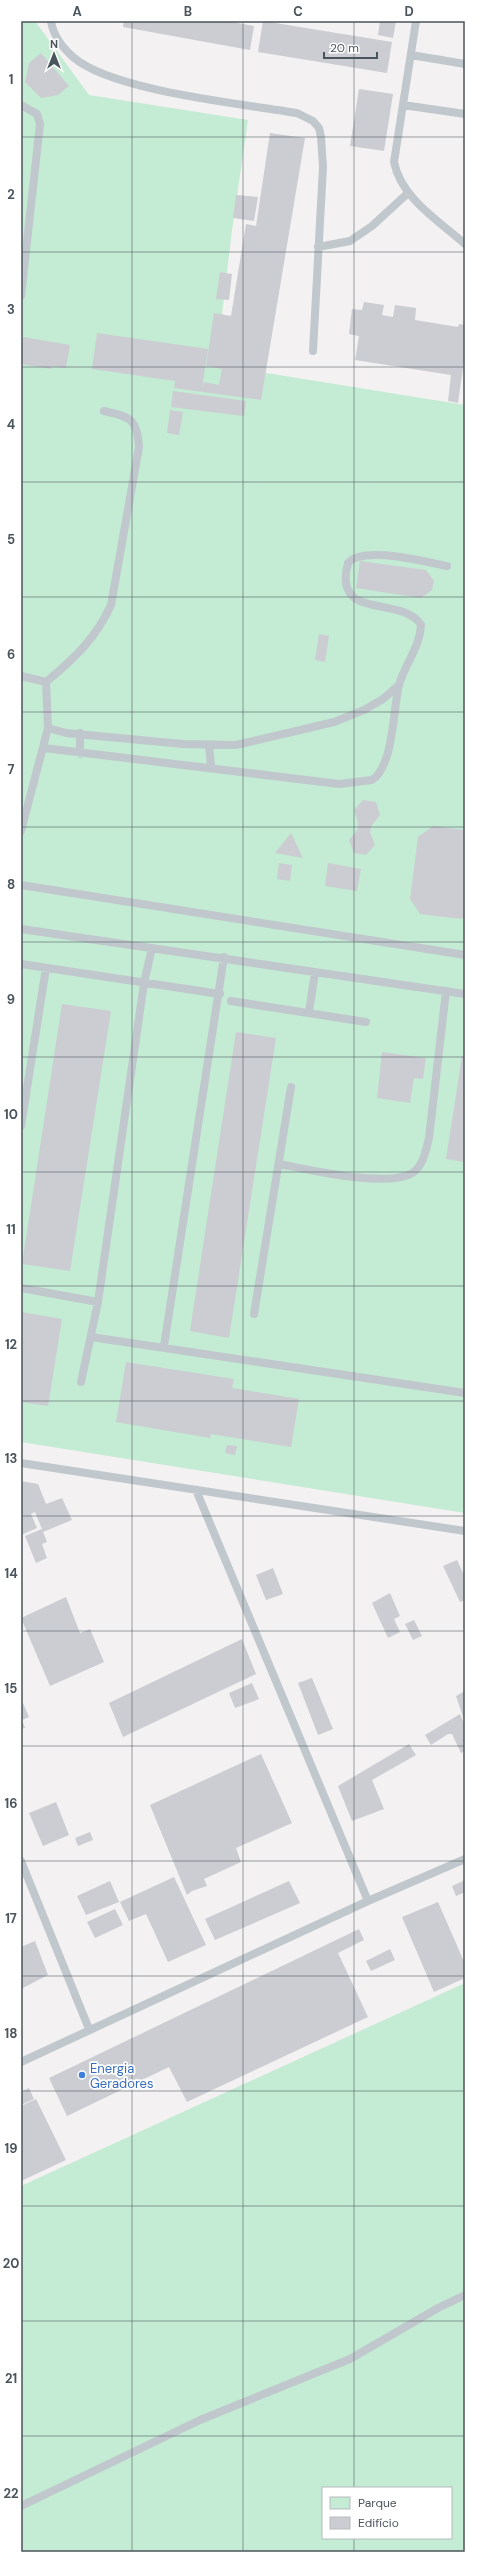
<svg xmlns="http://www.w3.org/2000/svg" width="486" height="2573" viewBox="0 0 486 2573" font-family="'DM Sans',sans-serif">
<rect width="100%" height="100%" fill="#f3f1f1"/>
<path fill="#c4ebd3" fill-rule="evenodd" d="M21,21h14l54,74 159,25 -16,110 -16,135 249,40v1108l-444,-71z
M465,1983v569h-444v-366zM323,2488h128v50h-128z"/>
<path fill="#cbcdd2" d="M124,21h103l27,5 -4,24 -127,-23z
M263,21l129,21 -5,31 -129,-21z
M380,21h16l-3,17 -15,-3z
M41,53l28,33 -11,9 -17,3 -16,-16 4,-19z
M359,89l34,5 -9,57 -34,-5z
M270,133l35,5 -44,262 -87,-12 1,-7 -83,-12 5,-36 111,16 -6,39 2,-6 15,3 3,-16 -16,-3 8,-53 17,3 15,-92 10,2z
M236,195l22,2 -4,24 -21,-3z
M220,272l12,2 -3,26 -13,-1z
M364,302l20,3 -2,10 11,2 2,-12 21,3 -1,12 43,7 1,-3 6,1v29l-7,49 -10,-2 3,-26 -96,-15 4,-24 -10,-2 3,-25 10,1z
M23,337l47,8 -4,23 -15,-2v3l-30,-5z
M173,391l73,10 -2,15 -73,-9z
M170,410l13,2 -4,23 -12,-2z
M360,561l66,9 8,11 -2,9 -11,8 -65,-10z
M319,634l10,2 -4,26 -10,-2z
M363,800l13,2 4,13 -8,10 -2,7 5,13 -9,10 -12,-2 -5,-13 9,-11v-6l-4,-13z
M433,826l32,4v86l-4,3 -41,-5 -10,-15 8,-62z
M291,833l12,25 -28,-5z
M279,863l13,2 -2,16 -13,-2z
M328,863l33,6 -4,22 -32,-5z
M62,1004l49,7 -41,260 -48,-7z
M236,1032l40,6 -47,300 -39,-7z
M382,1052l44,6 -3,21 -9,-1 -4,25 -33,-5z
M462,1056h3v106l-19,-3z
M21,1312l41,7 -14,87 -27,-4z
M126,1362l108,17 -2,9 67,11 -8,48 -80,-13 -1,4 -94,-16z
M227,1445l10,1 -2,9 -10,-2z
M21,1481l17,3 8,20 16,-6 10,22 -29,12 4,10 -5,2 5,14 -11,5 -11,-27 17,-7 -7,-17 -4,2 6,14 -16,7z
M457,1560l8,17v23l-5,2 -17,-36z
M273,1568l10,26 -17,6 -10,-25z
M390,1593l10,23 -6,3 6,13 -12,6 -16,-35z
M66,1597l14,36 10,-4 14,33 -54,24 -29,-68z
M414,1620l8,16 -9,4 -8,-16z
M242,1639l14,35 -133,63 -14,-34z
M312,1678l21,51 -15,6 -20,-52z
M252,1683l7,16 -24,9 -6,-15z
M465,1691v29h-1l-8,-24z
M23,1703l6,14 -7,3 3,8 -4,1v-25z
M460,1714l5,11v26l-4,2 -9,-19h-4l-17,11 -6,-10z
M409,1744l7,11 -44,25 12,29 -32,12 -14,-35z
M261,1754l31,69 -56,25 5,14 -37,17 3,7 -15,5 -5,4 -37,-90z
M56,1802l13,33 -26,11 -14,-33z
M90,1832l3,8 -15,6 -3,-8z
M174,1877l32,68 -38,17 -22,-48 -17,7 -9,-19z
M465,1880v14l-2,-1 -7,3 -4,-10z
M110,1881l9,21 -33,13 -9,-19z
M289,1881l11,22 -85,37 -10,-21z
M438,1902l27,62v14l-31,14 -32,-75z
M115,1909l8,16 -28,13 -8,-16z
M359,1929l5,11 -26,13 30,64 -181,85 -18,-35 -102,49 -18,-38z
M35,1941l13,34 -27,14v-42z
M390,1949l5,11 -24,11 -5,-10z
M29,2088l5,11 -13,6v-13z
M36,2099l30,61 -45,21v-75z"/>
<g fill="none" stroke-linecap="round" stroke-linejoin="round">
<path stroke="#c0c8cd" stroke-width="8" d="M51,21c2,14 12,27 22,36 39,34 170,47 224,56l16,8 6,7 2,9 2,30 -10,184
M416,21l-22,141c7,36 45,59 71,82
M411,55l54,9
M21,105l16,9 3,10 -19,172
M403,105l62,9
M318,247l32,-6 22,-15 36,-33
M21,676l25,6 2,46 -27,103
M46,682c28,-23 50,-44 65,-77l28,-158c-2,-29 -9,-30 -35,-36
M48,728l18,5 117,11 53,1 98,-23 30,-12 19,-11 16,-14
M80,733v21
M209,745l2,21
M44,748l295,36 33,-4c22,-14 21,-72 27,-95 6,-22 21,-37 22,-60 -20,-31 -89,-3 -73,-62 15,-18 77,-1 99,3
M21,885l444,70
M21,929l444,65
M21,964l199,30
M231,1001l135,21
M309,1012l6,-40
M21,1126l25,-158
M279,1164c28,5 115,26 136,7 9,-8 11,-22 14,-33l17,-147
M21,1288l77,14
M254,1314l37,-227
M91,1337l374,56
M164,1346l60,-389
M81,1382l17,-80 46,-319 8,-35
M21,1463l444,68
M196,1490l172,411
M21,1861l68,168
M21,2062l347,-161 97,-42
M21,2506l179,-86 150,-61 88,-51 27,-13"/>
</g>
<path fill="none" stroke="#4a545c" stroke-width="1" stroke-opacity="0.55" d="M132,21v2531M243,21v2531M354,21v2467M21,137h444M21,252h444M21,367h444M21,482h444M21,597h444M21,712h444M21,827h444M21,942h444M21,1057h444M21,1172h444M21,1286h444M21,1401h444M21,1516h444M21,1631h444M21,1746h444M21,1861h444M21,1976h444M21,2091h444M21,2206h444M21,2321h444M21,2436h444M354,2538v14"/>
<circle fill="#3f7fe0" stroke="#fff" stroke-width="1.5" cx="82" cy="2075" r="4"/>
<g text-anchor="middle" stroke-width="3.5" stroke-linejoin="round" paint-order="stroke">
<g font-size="13" fill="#366cbe" stroke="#fff" text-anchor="start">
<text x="90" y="2073">Energia<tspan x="90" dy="15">Geradores</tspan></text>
</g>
</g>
<rect width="486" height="2573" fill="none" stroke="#ffffff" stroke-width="44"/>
<rect x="322" y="2487" width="130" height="52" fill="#ffffff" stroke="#b7bbbe"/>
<rect x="330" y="2497" width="20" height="12" fill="#c4ebd3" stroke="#b7bbbe"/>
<text x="358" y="2507" font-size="12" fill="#4a545c">Parque</text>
<rect x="330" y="2517" width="20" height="12" fill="#cbcdd2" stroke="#b7bbbe"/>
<text x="358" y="2527" font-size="12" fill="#4a545c">Edifício</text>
<g transform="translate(54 54)" stroke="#ffffff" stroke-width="3" paint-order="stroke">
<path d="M0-3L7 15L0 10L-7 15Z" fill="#4a545c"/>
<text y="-6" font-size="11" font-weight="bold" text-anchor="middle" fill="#4a545c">N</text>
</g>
<path d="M324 52v6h53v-6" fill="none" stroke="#4a545c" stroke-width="2"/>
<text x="330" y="52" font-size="12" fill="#4a545c" stroke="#ffffff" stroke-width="3" paint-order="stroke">20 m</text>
<rect x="22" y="22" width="442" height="2529" fill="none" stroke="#4a545c" stroke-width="1.5"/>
<g font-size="13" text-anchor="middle" font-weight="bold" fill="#4a545c">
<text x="77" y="16">A</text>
<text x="188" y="16">B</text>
<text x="298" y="16">C</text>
<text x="409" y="16">D</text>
<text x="11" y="84">1</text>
<text x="11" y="199">2</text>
<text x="11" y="314">3</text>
<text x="11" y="429">4</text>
<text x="11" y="544">5</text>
<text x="11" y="659">6</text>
<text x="11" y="774">7</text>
<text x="11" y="889">8</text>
<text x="11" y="1004">9</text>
<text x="11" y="1119">10</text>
<text x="11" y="1234">11</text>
<text x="11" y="1349">12</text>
<text x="11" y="1463">13</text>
<text x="11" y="1578">14</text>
<text x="11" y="1693">15</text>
<text x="11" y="1808">16</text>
<text x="11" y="1923">17</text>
<text x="11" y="2038">18</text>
<text x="11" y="2153">19</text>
<text x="11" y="2268">20</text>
<text x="11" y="2383">21</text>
<text x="11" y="2498">22</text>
</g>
</svg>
